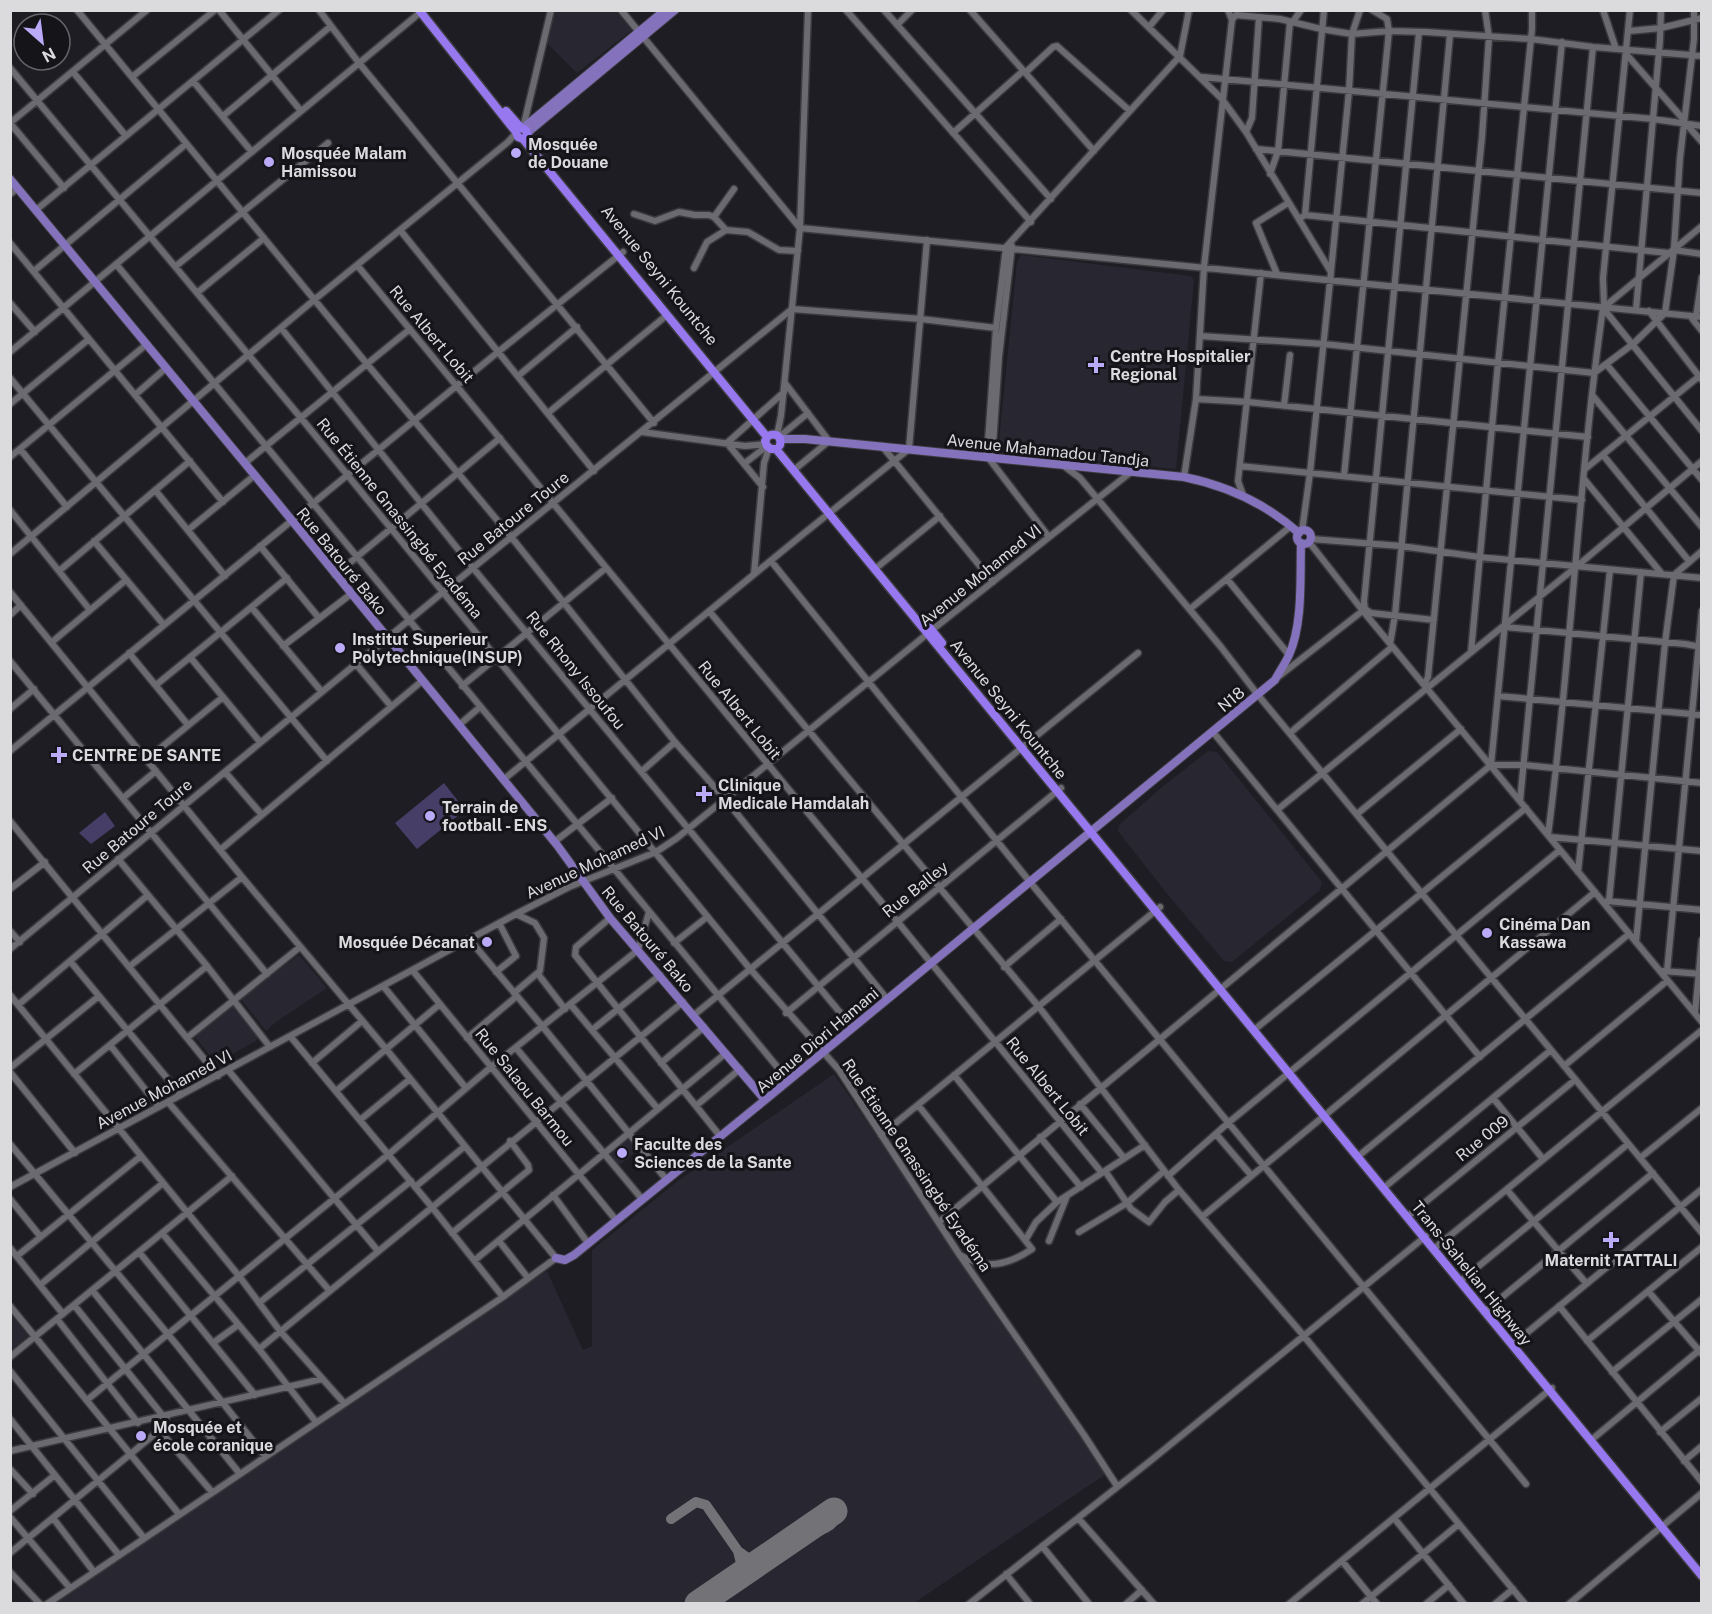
<svg xmlns="http://www.w3.org/2000/svg" width="1712" height="1614" viewBox="0 0 1712 1614" font-family="'Public Sans',sans-serif">
<rect width="100%" height="100%" fill="#1e1d23"/>
<path fill="#282631" d="M555,11h61l16,19 -55,43 -30,-30z
M1021,255l170,21 3,4 -18,189 -178,-18 19,-189z
M1208,751l9,1 105,130 -2,8 -88,72 -8,-1 -56,-66 -50,-64 1,-6 43,-38z
M299,955l28,33 -51,34 -10,9 -26,-33z
M233,1004l25,31 -2,6 -40,22 -22,-27z
M834,1074l206,299 66,101 -192,129 -860,1 493,-333 36,79 9,-4v-96l87,-70z
M628,1138l9,13 -20,16 -10,-12z
M11,1314l17,22 -17,14h-1z"/>
<path fill="#473e68" d="M444,783l21,27 -48,39 -22,-26z
M105,812l10,14 -24,18 -12,-11z"/>
<g fill="none" stroke-linecap="round" stroke-linejoin="round">
<path stroke="#737277" stroke-width="10" d="M825,1507c6,0 9,2 12,8 -5,17 -28,17 -42,23 11,-10 17,-22 30,-31z
M671,1519l25,-17 10,3 32,46 3,12 -7,16
M738,1551l10,7 18,-1"/>
<path stroke="#737277" stroke-width="27" d="M698,1604l136,-93"/>
<g stroke="#3b3b3e" stroke-width="9">
<path id="minor" d="M77,10l290,354 145,174 163,204 50,57 162,200
M219,10l82,101
M319,10l40,53 295,360
M621,10l179,218 902,89
M846,10l185,212
M884,10l167,189
M970,10l124,141
M1131,10l91,89 24,33 85,140 -21,201 -8,58
M1228,10l4,10 4,-5 44,4 41,10 31,5 -3,57 -18,180
M1360,10l-8,24 37,-3 37,1 105,7 62,8 109,9
M1603,10l13,39
M1694,10v29l-14,119 -6,90v2l28,4
M1292,23l9,-13
M897,25l15,-15
M1149,27l14,-17
M1629,31l32,-3 41,-10
M1626,54l58,66
M10,68l291,350 450,552 88,100 120,184 125,181 33,51
M73,72l53,64
M1025,73l28,-26 4,-1 73,65
M132,77l83,-67
M1202,77l451,42 49,7
M193,81l59,71
M223,116l108,-90
M10,123l137,-113
M10,123l54,65
M1688,126l14,16
M523,128l28,-118
M1246,132l6,-14 7,-101
M953,133l70,-62
M1256,149l446,44
M1270,174l8,-23 12,-129
M10,194l8,-6
M36,210l243,-200
M634,214l21,7 24,-9 16,3h14l5,2
M1305,215l19,-205
M1299,219l6,-4 363,38
M400,230l194,241
M726,230l-12,-13 20,-28
M10,243l213,259
M116,264l672,816
M357,265l540,656 205,252
M176,266l152,-123
M694,268l13,-26 19,-12 22,2 31,18 19,1
M34,271l152,-127
M1277,274l-21,-51 32,-20
M198,292l66,-54
M10,303l25,29
M1604,305l-1,-27 27,-268
M1603,308l99,123
M1636,310l24,-270 1,-30
M1649,311l53,69
M1690,316l12,15
M1696,317l6,-40
M281,328l192,240 379,459
M1200,336l124,8 270,29 39,-29 32,-31 9,-63
M10,352l412,-341
M1607,365l95,115
M518,376l59,-49
M10,378l317,383
M785,383l44,58 -35,29
M135,395l31,-27
M1592,395l110,132
M1196,399l52,3 340,35
M10,404l79,-65
M1284,406l6,-51
M548,413l119,-98
M642,432l103,14 21,-2
M777,435l4,-19 19,-188 8,-218
M779,437l29,-24
M882,446l111,136
M20,449l47,58
M1603,455l86,106
M10,457l137,-113
M992,460l7,-103 13,-111
M245,463l165,-134
M745,463l22,-17
M1064,466l16,12 141,169 37,48 444,538
M1240,466l342,34
M1585,469l117,-95
M1344,476l45,-445 -2,-12 -15,-9
M1184,477l12,-78 8,-132 28,-247
M1584,479l78,95
M763,487l-36,-44 57,-51
M155,490l70,86
M1243,495l-5,-14 23,-208
M10,510l80,100
M188,530l67,-55
M1049,537l-62,-81 9,-128 10,-81 174,-191 9,-46
M1311,539l90,7 78,11 223,21
M94,541l70,84
M1309,542l54,69 339,411
M260,546l59,72
M10,554l304,-254 194,-158 8,-9
M771,561l259,321 496,602
M875,569l65,-53
M59,571l131,-110
M754,574l10,-111 5,-15
M335,575l165,-137
M1227,579l62,76
M10,592l232,285 144,172 170,209 -53,39 -456,307
M252,608l70,84
M1190,609l101,-83
M1365,609l-1,-7 55,-570
M1365,609l6,4 63,7
M709,611l330,396 140,183 119,139 227,275
M10,615l11,-10
M1505,627l180,17 16,3
M52,642l74,-62
M1390,644l5,-29 55,-580
M283,646l68,-52
M1471,652l27,-289 34,-334v-19
M129,653l59,72
M190,657l70,85
M10,661l257,313
M356,664l35,42
M1278,677l87,-68
M156,685l131,-107
M1424,685l4,-8 54,-540 7,-100 -4,-27
M462,686l144,-118
M1498,696l204,19
M10,709l24,-20
M459,725l21,-18
M1213,732l267,325
M1290,733l102,-86
M10,751l488,-399 125,-100
M147,759l76,-62
M1491,765h33l178,18
M642,771l33,-29
M225,772l37,43
M503,780l299,-245 107,-86 18,-209
M123,798l33,-27
M1520,801l73,-754
M1277,810l299,-243 126,-106
M1357,814l104,-85
M10,821l208,255
M1548,835c23,-175 30,-352 55,-527l99,-82
M1550,837l152,14
M554,842l58,-44
M220,850l202,-169
M118,859l89,107 63,81
M1578,872l32,-302
M10,889l35,-27
M1607,901l95,9
M1609,901l32,-329
M610,918l-34,29 -1,8 145,181
M10,931l10,11
M469,939l74,88 123,152
M1636,942l29,-299 9,-68 28,-24
M674,943l33,-26
M10,949l432,-356 350,-284 129,10 75,9
M70,961l111,134
M130,966l112,-89
M1004,967l57,-48
M413,971l203,249
M1663,971l38,3
M1667,971l35,-360
M496,972l20,-16 -17,-33
M538,974l27,35
M384,987l82,101
M514,993l26,-22 4,-33 -9,-15 -19,-9
M10,995l229,281 41,55 64,72
M570,1004l88,105
M18,1005l130,-110
M786,1013l275,-225
M1695,1013l7,-73
M694,1015l444,-362
M592,1030l68,-55
M1254,1030l272,-222
M290,1036l141,170 72,91
M188,1037l112,-90
M467,1038l50,-42
M110,1045l49,62
M516,1048l126,151
M312,1063l50,-42
M661,1063l43,-36
M1564,1066l103,-85
M10,1068l89,-72
M228,1070l150,181
M10,1072l65,81
M74,1074l133,-108
M954,1075l103,127
M336,1091l104,-87
M1493,1098l50,61
M168,1102l161,188
M1080,1104l44,54
M697,1105l43,-36
M918,1105l114,144c-22,15 -46,22 -70,7
M360,1120l50,-41
M1216,1134l35,41
M881,1135l279,-228
M1040,1137l41,50
M10,1144l166,200 89,112
M1361,1154l268,-220
M1640,1158l62,-50
M1164,1171l-37,32 4,6 18,13 16,-20 14,-12
M1168,1176l60,-53 332,-273
M1386,1186l165,-136
M10,1187l506,-273 53,-27 87,-35 21,-14 255,-208 199,-158
M415,1187l49,-40
M1507,1190l79,93
M553,1195l35,48
M10,1199l30,37
M1203,1216l392,-324
M1407,1217l168,-137
M939,1222l552,-457 71,-723
M1079,1232l48,-29 -22,-32
M162,1233l97,116 424,-347
M452,1233l77,-63 -1,-5 -18,-24
M1026,1239l10,-17 21,-20 88,-57
M499,1241l29,37
M1049,1241l18,-45
M1436,1247l266,-217
M10,1248l53,66
M139,1252l116,143
M17,1256l124,-100
M475,1260l251,-207
M1463,1279l165,-135
M40,1285l123,-102
M92,1290l148,184
M1648,1291l54,63
M259,1303l152,-122
M74,1305l89,111
M10,1306l169,208
M1559,1306l143,176
M1484,1312l169,-139
M57,1319l81,104
M1587,1341l115,-94
M213,1343l25,-18
M1512,1345l190,-156
M259,1349l57,73
M10,1357l222,-181
M10,1371l134,167
M1612,1372l90,-73
M87,1400l302,-246 102,-87 147,-117 11,-38
M10,1419l109,136
M159,1430l53,62
M1660,1432l42,-34
M1590,1441l112,-93
M10,1451l312,-72
M1684,1461l18,-15
M10,1469l23,25
M10,1511l45,-36
M10,1517l60,71
M53,1518l41,54
M1078,1518l76,86
M1394,1518l70,86
M1042,1546l47,58
M10,1553l146,-120 12,-18
M1342,1561l35,43
M10,1572l30,32
M1006,1574l24,30
M969,1604l180,-142 277,-226
M1126,1604l16,-14
M1289,1604l263,-216
M1362,1604l97,-80
M1426,1604l23,-19
M1495,1604l18,-15
M1569,1604l133,-111"/>
</g>
<g stroke="#3b3b3e" stroke-width="10">
<path id="major" d="M523,128l142,-118
M527,133l148,-123
M10,179l266,322 281,344 53,73 155,182
M780,439h25l379,38c44,9 81,26 115,56
M1297 537a7 7 0 1 1 14 0a7 7 0 1 1-14 0Z
M556,1258l9,2 9,-5 191,-155 510,-420c4,-8 10,-16 14,-25 14,-31 11,-77 12,-112"/>
</g>
<g stroke="#3b3b3e" stroke-width="11">
<path id="highway" d="M419,10l97,122 2,5 5,2 244,298
M506,111l15,17 5,2 1,5 6,8
M776,449l926,1127
M776,449h-5l-4,-3 -2,-5 3,-5c8,-4 14,1 12,9
M922,618l20,25"/>
</g>
<use href="#minor" stroke="#6b6a71" stroke-width="6"/>
<use href="#major" stroke="#8572bd" stroke-width="8"/>
<use href="#highway" stroke="#9778ef" stroke-width="8"/>
</g>
<g fill="#baaaf7" stroke="#151419" stroke-width="2">
<circle cx="516" cy="153" r="6"/>
<circle cx="269" cy="162" r="6"/>
<path d="M1093 356h6v6h6v6h-6v6h-6v-6h-6v-6h6z"/>
<circle cx="340" cy="648" r="6"/>
<path d="M56 746h6v6h6v6h-6v6h-6v-6h-6v-6h6z"/>
<path d="M701 785h6v6h6v6h-6v6h-6v-6h-6v-6h6z"/>
<circle cx="430" cy="816" r="6"/>
<circle cx="1487" cy="933" r="6"/>
<circle cx="487" cy="942" r="6"/>
<circle cx="622" cy="1153" r="6"/>
<path d="M1608 1231h6v6h6v6h-6v6h-6v-6h-6v-6h6z"/>
<circle cx="141" cy="1436" r="6"/>
</g>
<g text-anchor="middle" stroke-width="6" stroke-linejoin="round" paint-order="stroke">
<g font-size="16" font-weight="bold" fill="#dbdbde" stroke="#151419" text-anchor="start">
<text x="528" y="150">Mosquée<tspan x="528" dy="18">de Douane</tspan></text>
<text x="281" y="159">Mosquée Malam<tspan x="281" dy="18">Hamissou</tspan></text>
<text x="1110" y="362">Centre Hospitalier<tspan x="1110" dy="18">Regional</tspan></text>
<text x="352" y="645">Institut Superieur<tspan x="352" dy="18">Polytechnique(INSUP)</tspan></text>
<text x="72" y="761">CENTRE DE SANTE</text>
<text x="718" y="791">Clinique<tspan x="718" dy="18">Medicale Hamdalah</tspan></text>
<text x="442" y="813">Terrain de<tspan x="442" dy="18">football - ENS</tspan></text>
<text x="1499" y="930">Cinéma Dan<tspan x="1499" dy="18">Kassawa</tspan></text>
<text x="475" y="948" text-anchor="end">Mosquée Décanat</text>
<text x="634" y="1150">Faculte des<tspan x="634" dy="18">Sciences de la Sante</tspan></text>
<text x="1611" y="1266" text-anchor="middle">Maternit TATTALI</text>
<text x="153" y="1433">Mosquée et<tspan x="153" dy="18">école coranique</tspan></text>
</g>
<g font-size="16" fill="#dbdbde" stroke="#151419">
<text transform="translate(660 275) rotate(51)" y="6">Avenue Seyni Kountche</text>
<text transform="translate(432 334) rotate(50)" y="6">Rue Albert Lobit</text>
<text transform="translate(1048 450) rotate(6)" y="6">Avenue Mahamadou Tandja</text>
<text transform="translate(400 518) rotate(51)" y="6">Rue Étienne Gnassingbé Eyadéma</text>
<text transform="translate(513 518) rotate(-39)" y="6">Rue Batoure Toure</text>
<text transform="translate(342 561) rotate(51)" y="6">Rue Batouré Bako</text>
<text transform="translate(980 575) rotate(-39)" y="6">Avenue Mohamed VI</text>
<text transform="translate(576 670) rotate(51)" y="6">Rue Rhony Issoufou</text>
<text transform="translate(1231 699) rotate(-40)" y="6">N18</text>
<text transform="translate(1009 709) rotate(51)" y="6">Avenue Seyni Kountche</text>
<text transform="translate(740 710) rotate(51)" y="6">Rue Albert Lobit</text>
<text transform="translate(137 826) rotate(-40)" y="6">Rue Batoure Toure</text>
<text transform="translate(595 862) rotate(-25)" y="6">Avenue Mohamed VI</text>
<text transform="translate(915 889) rotate(-39)" y="6">Rue Balley</text>
<text transform="translate(648 939) rotate(50)" y="6">Rue Batouré Bako</text>
<text transform="translate(817 1040) rotate(-40)" y="6">Avenue Diori Hamani</text>
<text transform="translate(1048 1086) rotate(51)" y="6">Rue Albert Lobit</text>
<text transform="translate(525 1087) rotate(51)" y="6">Rue Salaou Barmou</text>
<text transform="translate(164 1089) rotate(-28)" y="6">Avenue Mohamed VI</text>
<text transform="translate(1482 1138) rotate(-39)" y="6">Rue 009</text>
<text transform="translate(917 1165) rotate(56)" y="6">Rue Étienne Gnassingbé Eyadéma</text>
<text transform="translate(1472 1273) rotate(51)" y="6">Trans-Sahelian Highway</text>
</g>
</g>
<rect width="1712" height="1614" fill="none" stroke="#dbdbde" stroke-width="24"/>
<g transform="translate(42 42) rotate(152)"><circle r="28" fill="#151419" stroke="#646468" stroke-width="1.5"/>
<path d="M0-4.5L10 22L0 15L-10 22Z" fill="#baaaf7"/>
<text y="-9" font-size="16" font-weight="bold" text-anchor="middle" fill="#dbdbde">N</text>
</g>
</svg>
